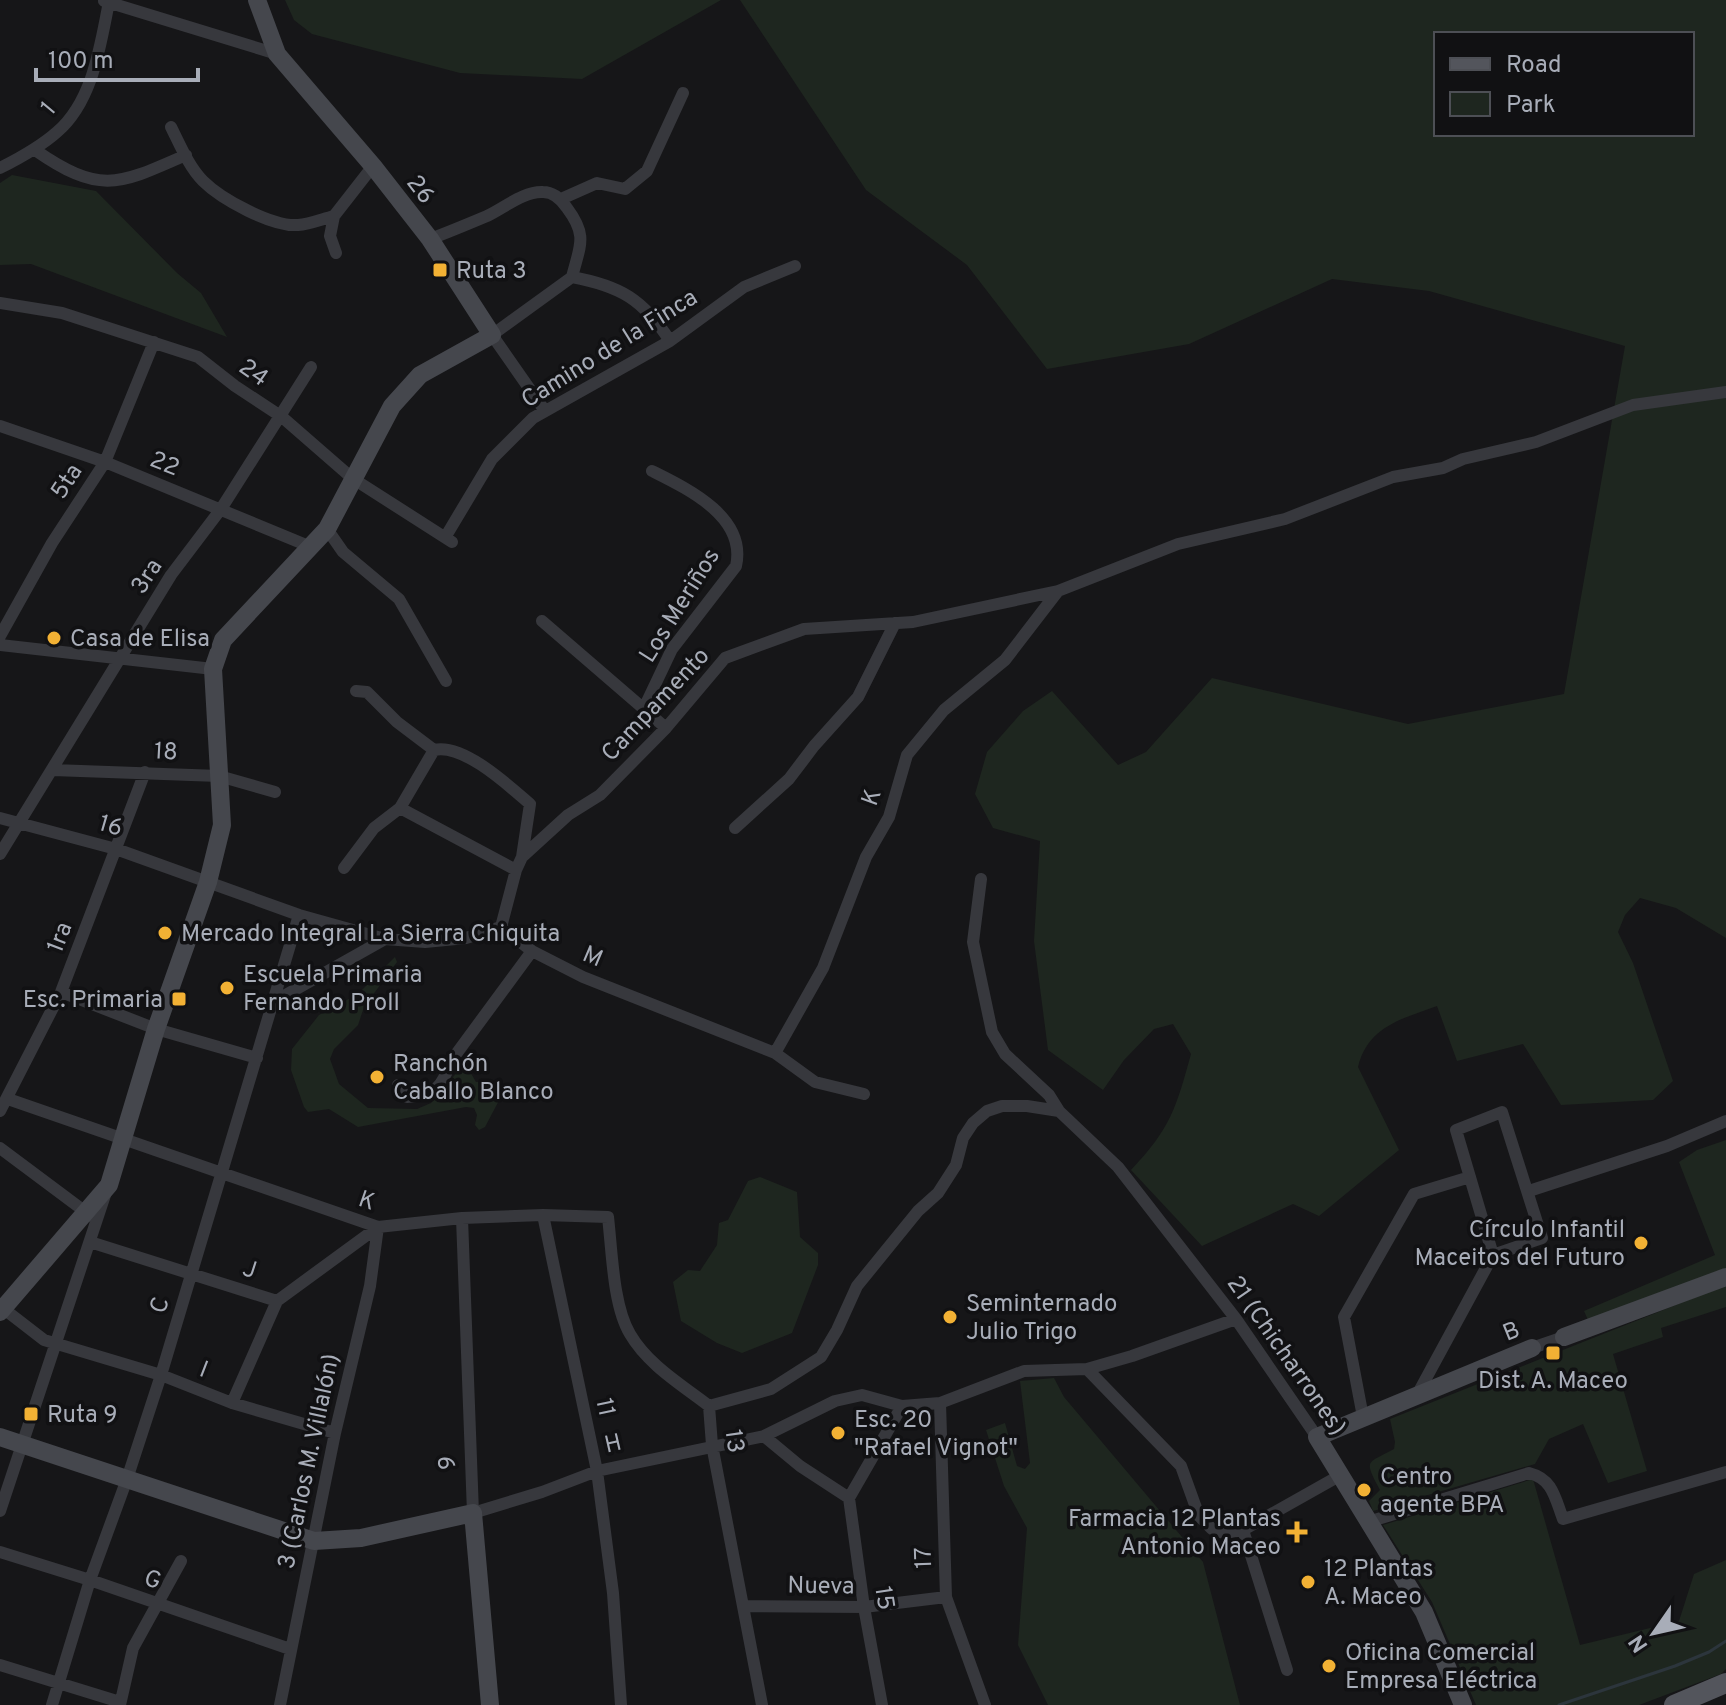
<svg xmlns="http://www.w3.org/2000/svg" width="1726" height="1705" viewBox="0 0 1726 1705" font-family="Overpass,sans-serif">
<rect width="100%" height="100%" fill="#161618"/>
<path fill="#1e261f" fill-rule="evenodd" d="M285,0h436l-139,79 -122,-6 -148,-39 -18,-14z
M740,0h986v938l-50,-30 -36,-10 -15,17 -7,17 15,31 40,118 -20,19 -92,5 -38,-61 -66,17 -20,-55c-35,13 -69,20 -79,61l41,83 -80,66 -26,-12 -91,42 -71,-76c40,-42 45,-62 60,-116l-18,-30 -19,5 -30,31 -21,30 -55,-40 -14,-109 6,-100 -47,-13 -18,-34 12,-42 36,-41 29,-20 66,74 28,-13 66,-74 196,46 156,-30 61,-348 -196,-55 -97,-12 -143,65 -142,25 -80,-104 -101,-75zM1436,34h256v100h-256z
M12,175l84,16 81,82 24,20 26,44 -196,-73 -31,1v-82z
M395,957l2,5 -33,45 -6,18 -24,24 -4,10 9,25 29,24 49,1 14,-6 34,-40 11,19 16,-1 12,10 -19,36 -6,3 -4,-5 2,-10 -3,-7 -8,-1 -108,20 -29,-18 -21,3 -4,-5 -13,-37 1,-21 27,-34 39,-21z
M1726,1140v128l-138,52 -4,-9 131,-56 -36,-93 18,-12z
M760,1177l37,15 3,45 18,16v12l-26,68 -50,20 -25,-10 -36,-22 -8,-39 15,-12 12,1 17,-26 2,-22 9,-3 20,-39z
M1726,1285v22l-65,21 2,9 -50,17 34,117 -39,12 -25,-59 -34,15 -14,25 -162,47 -4,-10 11,-11c-17,-32 -13,-26 14,-41l1,-7 -5,-23z
M1054,1378l10,19 139,165 37,143h-192l-30,-60 9,-117 -23,-42 -18,-56 19,-7 12,43 8,3 5,-6 -10,-82z
M1533,1479l47,166 99,-24 15,-47 32,-14v109l-5,5 -82,31h-163l-44,-103 -49,-77z"/>
<g fill="none" stroke-linecap="round" stroke-linejoin="round">
<path stroke="#2c353c" stroke-width="3" d="M1559,1705l116,-39 34,-14 17,-11"/>
<path stroke="#37383d" stroke-width="12" d="M104,1l173,53
M171,127c9,18 18,40 32,54 18,18 69,46 95,44 12,-1 24,-6 36,-9
M35,150c65,45 83,35 151,5
M0,168c20,-10 40,-21 57,-36 36,-31 43,-86 52,-130
M561,199l36,-16 28,6 22,-18 36,-78
M430,239c19,-7 38,-15 57,-23 17,-8 37,-25 56,-24 11,0 18,7 24,16 21,28 13,37 5,69l-80,58 53,76
M336,253l-6,-17 4,-20 39,-50
M572,277c48,9 71,22 98,64
M0,303l62,10 136,44 37,29 47,31 70,61 100,64
M0,426l105,36 206,85
M327,529l16,23 56,47 47,82
M446,536l46,-77 41,-41 137,-77 74,-54 51,-21
M542,621l124,107
M0,636l52,-93 53,-81 49,-120
M0,645l213,24
M356,691l11,1 30,30 37,28
M644,708l28,-59 64,-83c11,-49 -48,-77 -84,-95
M434,750c29,-7 74,35 96,54l-8,53
M53,770l166,6 56,16
M400,808l116,62
M0,818l116,31 183,66 86,24 40,3 41,-4 35,-11
M735,828l54,-49 25,-33 44,-49 37,-74
M0,854l171,-279 50,-66 90,-142
M344,868l30,-40 26,-20 34,-58
M981,879l-8,63 19,90 13,22 44,41 10,16
M501,927l15,-57 6,-13 46,-42 32,-20 66,-67 59,-70 79,-29 109,-7 145,-31 120,-47 107,-25 108,-42 50,-9 20,-9 73,-17 97,-37 93,-13
M501,927l31,24 51,26 192,76 40,29 49,12
M61,992l95,37 101,29
M275,1001l110,-62
M775,1053l48,-85 43,-111 23,-40 18,-62 37,-45 61,-50 53,-69
M398,1085l9,12c29,-2 35,-10 44,-36l81,-110
M8,1099l370,128 84,-9 81,-3 65,2c4,34 5,89 22,117 18,31 52,51 79,72l3,39 50,260
M0,1111l61,-119 84,-220
M1502,1112l40,126 -49,17 -37,-125z
M0,1148l91,68
M1529,1191l138,-45 59,-25
M543,1215l54,256 16,122 8,112
M462,1218l11,295 69,-21 55,-21 167,-35 71,-35 27,-6 40,11 38,-3 84,-32 63,-2 45,-13 104,-37
M90,1242l187,59 101,-74
M0,1306l44,34 117,35 71,28 103,30
M1532,1348l32,-11
M1087,1369l94,97 18,50 13,13 12,4 19,-3 96,-54
M1417,1395l76,-140
M232,1403l45,-102
M940,1403l6,194 39,108
M709,1406l62,-17 50,-32 16,-27 20,-44 61,-75 20,-18 18,-28 7,-27 10,-15 14,-12 15,-5h25l32,5 59,56 118,152 81,118
M1363,1417l-19,-100 70,-123 56,-17
M764,1436l36,30 49,32 53,-92
M849,1498l15,109 18,98
M0,1511l105,-316
M1368,1522l161,-49c24,6 26,25 34,46l163,-47
M1243,1530l44,140
M0,1552l90,28 200,69
M743,1606l121,1 82,-10
M0,1665l120,37
M52,1705l38,-125 37,-101 34,-104 138,-460
M120,1705l13,-57 48,-87
M280,1705l55,-272 35,-147 8,-59"/>
<path stroke="#45474d" stroke-width="18" d="M0,1312l109,-127 47,-156 52,-147 14,-57 -9,-156 10,-29 104,-111 65,-123 28,-31 72,-40 -62,-96 -57,-73 -96,-112 -20,-54
M1564,1337l162,-60
M0,1437l314,104 47,-3 112,-25 17,192
M1463,1705l-39,-93 -107,-175 215,-89"/>
<path stroke="#53555c" stroke-width="20" d="M1674,1705l52,-22"/>
</g>
<g fill="#f2b134" stroke="#111113" stroke-width="3">
<rect x="432" y="262" width="16" height="16" rx="4"/>
<circle cx="54" cy="638" r="8"/>
<circle cx="165" cy="933" r="8"/>
<circle cx="227" cy="988" r="8"/>
<rect x="171" y="991" width="16" height="16" rx="4"/>
<circle cx="377" cy="1077" r="8"/>
<circle cx="1641" cy="1243" r="8"/>
<circle cx="950" cy="1317" r="8"/>
<rect x="1545" y="1345" width="16" height="16" rx="4"/>
<rect x="23" y="1406" width="16" height="16" rx="4"/>
<circle cx="838" cy="1433" r="8"/>
<circle cx="1364" cy="1490" r="8"/>
<path d="M1293 1520h8v8h8v8h-8v8h-8v-8h-8v-8h8z"/>
<circle cx="1308" cy="1582" r="8"/>
<circle cx="1329" cy="1666" r="8"/>
</g>
<g text-anchor="middle" stroke-width="7" stroke-linejoin="round" paint-order="stroke">
<g font-size="24" fill="#a8adb8" stroke="#111113">
<text transform="translate(48 108) rotate(-50)" y="8">1</text>
<text transform="translate(421 189) rotate(52)" y="8">26</text>
<text transform="translate(609 348) rotate(-32)" y="8">Camino de la Finca</text>
<text transform="translate(254 372) rotate(35)" y="8">24</text>
<text transform="translate(165 463) rotate(22)" y="8">22</text>
<text transform="translate(66 481) rotate(-57)" y="8">5ta</text>
<text transform="translate(146 576) rotate(-57)" y="8">3ra</text>
<text transform="translate(679 605) rotate(-58)" y="8">Los Meriños</text>
<text transform="translate(655 704) rotate(-47)" y="8">Campamento</text>
<text transform="translate(166 751) rotate(3)" y="8">18</text>
<text transform="translate(871 797) rotate(-70)" y="8">K</text>
<text transform="translate(111 825) rotate(16)" y="8">16</text>
<text transform="translate(59 937) rotate(-69)" y="8">1ra</text>
<text transform="translate(593 956) rotate(23)" y="8">M</text>
<text transform="translate(367 1200) rotate(19)" y="8">K</text>
<text transform="translate(250 1269) rotate(18)" y="8">J</text>
<text transform="translate(159 1305) rotate(-73)" y="8">C</text>
<text transform="translate(1511 1331) rotate(-22)" y="8">B</text>
<text transform="translate(1287 1355) rotate(55)" y="8">21 (Chicharrones)</text>
<text transform="translate(204 1369) rotate(21)" y="8">I</text>
<text transform="translate(606 1407) rotate(78)" y="8">11</text>
<text transform="translate(735 1441) rotate(82)" y="8">13</text>
<text transform="translate(613 1443) rotate(-13)" y="8">H</text>
<text transform="translate(308 1461) rotate(-78)" y="8">3 (Carlos M. Villalón)</text>
<text transform="translate(447 1463) rotate(-92)" y="8">9</text>
<text transform="translate(923 1558) rotate(-92)" y="8">17</text>
<text transform="translate(153 1579) rotate(20)" y="8">G</text>
<text transform="translate(821 1585) rotate(1)" y="8">Nueva</text>
<text transform="translate(885 1598) rotate(81)" y="8">15</text>
</g>
<g font-size="24" fill="#a8adb8" stroke="#111113" text-anchor="start">
<text x="456" y="278">Ruta 3</text>
<text x="70" y="646">Casa de Elisa</text>
<text x="181" y="941">Mercado Integral La Sierra Chiquita</text>
<text x="243" y="982">Escuela Primaria<tspan x="243" dy="28">Fernando Proll</tspan></text>
<text x="163" y="1007" text-anchor="end">Esc. Primaria</text>
<text x="393" y="1071">Ranchón<tspan x="393" dy="28">Caballo Blanco</tspan></text>
<text x="1625" y="1237" text-anchor="end">Círculo Infantil<tspan x="1625" dy="28">Maceitos del Futuro</tspan></text>
<text x="966" y="1311">Seminternado<tspan x="966" dy="28">Julio Trigo</tspan></text>
<text x="1553" y="1388" text-anchor="middle">Dist. A. Maceo</text>
<text x="47" y="1422">Ruta 9</text>
<text x="854" y="1427">Esc. 20<tspan x="854" dy="28">"Rafael Vignot"</tspan></text>
<text x="1380" y="1484">Centro<tspan x="1380" dy="28">agente BPA</tspan></text>
<text x="1281" y="1526" text-anchor="end">Farmacia 12 Plantas<tspan x="1281" dy="28">Antonio Maceo</tspan></text>
<text x="1324" y="1576">12 Plantas<tspan x="1324" dy="28">A. Maceo</tspan></text>
<text x="1345" y="1660">Oficina Comercial<tspan x="1345" dy="28">Empresa Eléctrica</tspan></text>
</g>
</g>
<rect x="1434" y="32" width="260" height="104" fill="#111113" stroke="#4d4f55" stroke-width="2"/>
<rect x="1450" y="58" width="40" height="12" fill="#53555c" stroke="#4d4f55" stroke-width="2"/>
<text x="1506" y="72" font-size="24" fill="#a8adb8">Road</text>
<rect x="1450" y="92" width="40" height="24" fill="#1e261f" stroke="#4d4f55" stroke-width="2"/>
<text x="1506" y="112" font-size="24" fill="#a8adb8">Park</text>
<g transform="translate(1654 1633) rotate(236)" stroke="#111113" stroke-width="6" paint-order="stroke">
<path d="M0-6L14 30L0 20L-14 30Z" fill="#a8adb8"/>
<text y="-12" font-size="22" font-weight="bold" text-anchor="middle" fill="#a8adb8">N</text>
</g>
<path d="M36 68v12h162v-12" fill="none" stroke="#a8adb8" stroke-width="4"/>
<text x="48" y="68" font-size="24" fill="#a8adb8" stroke="#111113" stroke-width="6" paint-order="stroke">100 m</text>
</svg>
